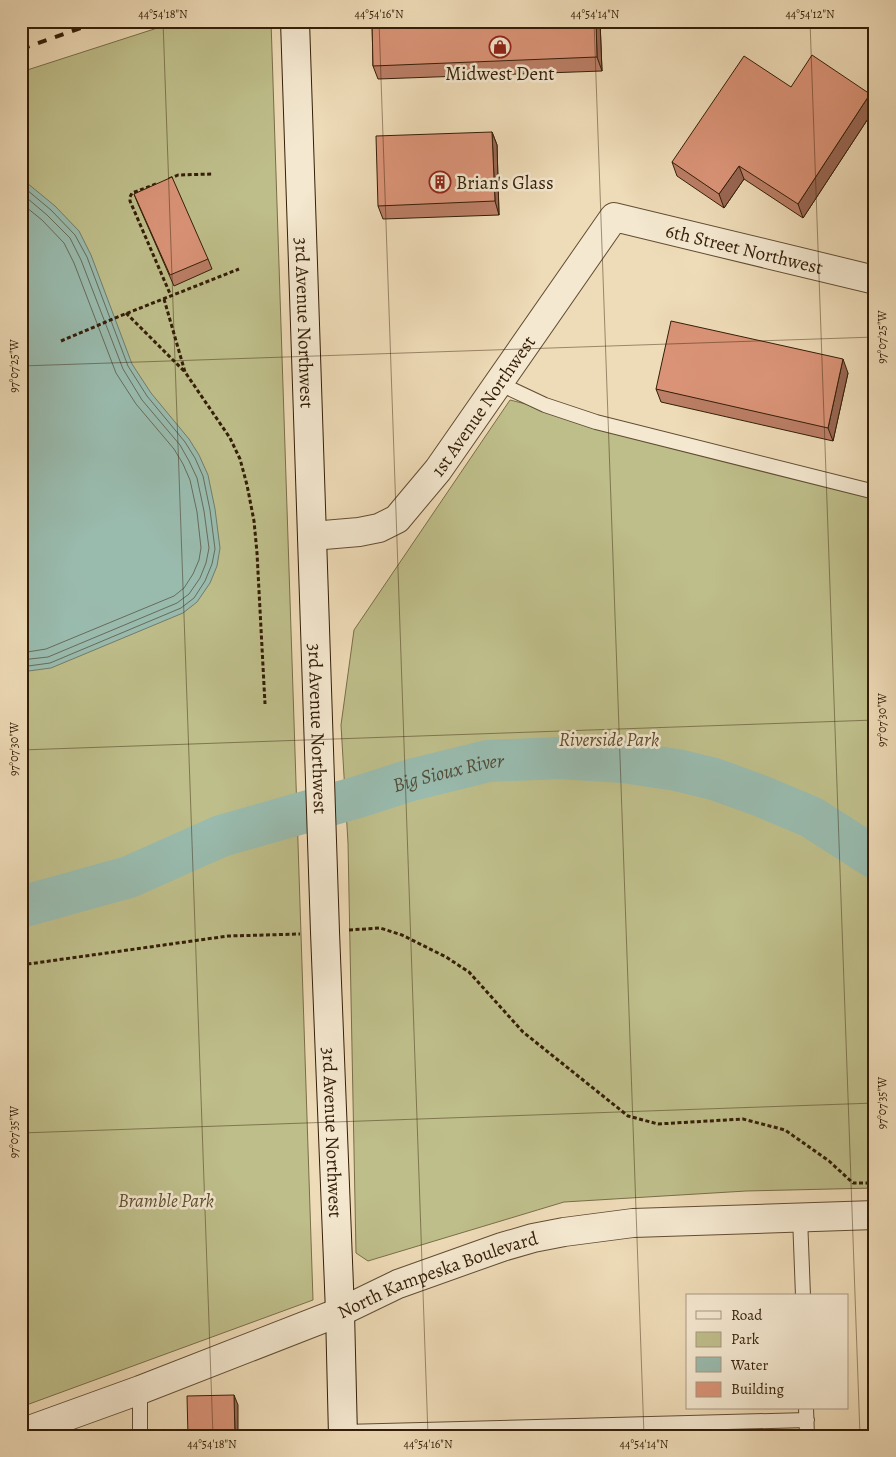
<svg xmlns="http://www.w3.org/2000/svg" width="896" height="1457" viewBox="0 0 896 1457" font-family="Alegreya,serif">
<rect width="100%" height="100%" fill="#eedbb7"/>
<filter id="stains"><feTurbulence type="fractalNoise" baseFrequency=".004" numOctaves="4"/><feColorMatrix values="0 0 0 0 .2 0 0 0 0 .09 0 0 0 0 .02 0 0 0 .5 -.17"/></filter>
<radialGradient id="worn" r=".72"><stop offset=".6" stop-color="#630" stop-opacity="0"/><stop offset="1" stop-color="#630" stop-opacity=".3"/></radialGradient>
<path fill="#bebe8a" stroke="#796e48" d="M179,21h92l42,1279 -292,107v-1335z
M510,400l365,92v696l-129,3 -182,11 -196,59 -12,-8 -8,-410 -7,-118 13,-95z"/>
<path fill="#99bbae" stroke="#717c6b" d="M21,178l34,28 24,25 12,24 41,109 19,29 38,46 10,16 9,20 7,34 5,39 -3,18 -7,17 -13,19 -14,11 -132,55 -30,4z"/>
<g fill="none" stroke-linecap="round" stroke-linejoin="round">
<path stroke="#666c5a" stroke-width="1" d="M21,185l30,25 24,25 12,22 41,109 19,30 38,46 10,16 8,18 7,34 5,39 -3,15 -7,17 -11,17 -13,10 -131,55 -29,4
M21,193l26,22 23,23 11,22 42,109 19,31 38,45 9,16 8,17 7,33 5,37 -3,15 -6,15 -11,16 -12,9 -129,54 -27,3
M21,203l21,17 22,23 10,20 42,110 20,31 38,45 9,15 7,16 7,32 4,36 -2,12 -6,14 -9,14 -10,8 -128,53 -25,4"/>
<path stroke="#99bbae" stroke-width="42" id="s1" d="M21,907l108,-30 92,-41 137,-39 53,-17 77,-19 72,-3 63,4 54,8 37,9 47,17 50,21 64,41"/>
<g stroke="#624d33" stroke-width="16">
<path id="service" d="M498,383l47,22 51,17 279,70
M800,1217l3,79
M140,1390v46
M806,1408l1,28
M343,1432l464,-12"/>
</g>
<g stroke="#624d33" stroke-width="30">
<g id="minor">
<path id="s2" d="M312,536l47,-4 20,-4 18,-9 41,-49 176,-253 261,63"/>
<path id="s3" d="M21,1433l119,-43 200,-78 58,-28 104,-37 31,-9 31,-6 69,-9 242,-8"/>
</g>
</g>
<g stroke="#341e07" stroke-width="30">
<g id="secondary">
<path id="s4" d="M295,21l30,911 15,380 3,124"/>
</g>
</g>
<path stroke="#341e07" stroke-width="3" stroke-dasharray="4 2.5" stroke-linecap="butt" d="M169,179l9,-4 34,-1
M156,184l-24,9 -2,4v4l41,95
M164,299l21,73 45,66 10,21 7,26 7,36 3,32 8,151
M126,313l59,59
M61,341l59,-25 119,-47
M349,930l31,-2 22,7 44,22 23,15 54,60 105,84 30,8 85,-5 42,11 44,31 24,22h22
M21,965l207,-29 72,-2"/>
<use href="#service" stroke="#f4e8d0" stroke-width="14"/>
<use href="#minor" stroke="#f4e8d0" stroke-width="28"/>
<use href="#secondary" stroke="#f4e8d0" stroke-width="28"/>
<path stroke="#341e07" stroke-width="4" stroke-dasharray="9 9" stroke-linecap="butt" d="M21,49l80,-28"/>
</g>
<path fill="#bb7e66" stroke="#341e07" d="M372,21h228l2,50 -224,8 -5,-13z
M791,87l79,7 5,12v2l-72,110 -59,-39 -20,29 -47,-32 -5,-14z
M492,132l5,13 2,70 -116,4 -5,-13z
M134,194l74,65 4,10 -38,17 -36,-82z
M848,373l-15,68 -172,-39 -5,-13z"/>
<path fill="#996753" stroke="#341e07" d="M596,21h4l2,50 -5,-14z
M870,94l5,12v2l-72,110 -5,-14z
M492,132l5,13 2,70 -4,-14z
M739,166l5,13 -20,29 -5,-14z
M843,359l5,14 -15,68 -5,-13z
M234,1395l4,10v31h-3z"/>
<path fill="#da9377" stroke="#341e07" d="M372,21h224l1,36 -224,9z
M812,55l58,39 -72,110 -59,-38 -20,28 -47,-32 72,-106 47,31z
M492,132l3,69 -117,5 -2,-70z
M172,177l36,82 -38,16 -36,-81z
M671,321l172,38 -15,69 -172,-39z
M234,1395l1,41h-47l-1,-40z"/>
<path fill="none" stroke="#341e07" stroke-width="1" stroke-opacity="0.45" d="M163,21l50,1415M379,21l49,1415M594,21l50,1415M810,21l50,1415M21,366l854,-29M21,750l854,-30M21,1133l854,-30"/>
<defs>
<g id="shop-ring" transform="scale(1.125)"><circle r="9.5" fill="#f4e8d0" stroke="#8f2418" stroke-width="1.5"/><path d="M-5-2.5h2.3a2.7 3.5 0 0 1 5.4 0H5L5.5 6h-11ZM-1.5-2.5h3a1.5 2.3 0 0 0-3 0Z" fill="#8f2418"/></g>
<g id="building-ring" transform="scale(1.125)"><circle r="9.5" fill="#f4e8d0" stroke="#8f2418" stroke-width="1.5"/><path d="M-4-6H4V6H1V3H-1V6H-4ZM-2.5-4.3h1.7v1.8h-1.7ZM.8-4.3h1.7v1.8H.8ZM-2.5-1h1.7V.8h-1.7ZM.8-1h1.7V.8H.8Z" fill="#8f2418"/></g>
</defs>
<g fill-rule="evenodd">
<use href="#shop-ring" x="500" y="47"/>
<use href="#building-ring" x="440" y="182"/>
</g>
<g text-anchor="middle" stroke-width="5" stroke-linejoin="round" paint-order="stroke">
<g font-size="19" fill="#341e07" stroke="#f4e8d0">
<text x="500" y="80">Midwest Dent</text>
<text x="456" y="189" text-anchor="start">Brian's Glass</text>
</g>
<g font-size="19" fill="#341e07" stroke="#f4e8d0">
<text dy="7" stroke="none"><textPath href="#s2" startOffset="594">6th Street Northwest</textPath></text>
<text dy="7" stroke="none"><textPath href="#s4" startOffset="302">3rd Avenue Northwest</textPath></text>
<text dy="7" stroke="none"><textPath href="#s2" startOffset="230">1st Avenue Northwest</textPath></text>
<text dy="7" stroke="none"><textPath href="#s4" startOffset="708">3rd Avenue Northwest</textPath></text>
<text dy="7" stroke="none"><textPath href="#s4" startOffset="1112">3rd Avenue Northwest</textPath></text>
<text dy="7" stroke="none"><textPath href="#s3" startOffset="446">North Kampeska Boulevard</textPath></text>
</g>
<g font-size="19" font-style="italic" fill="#5d4e2e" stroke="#f4e8d0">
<text x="609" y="746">Riverside Park</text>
<text x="166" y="1207">Bramble Park</text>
</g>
<g font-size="20" font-style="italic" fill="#524d39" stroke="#f4e8d0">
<text dy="7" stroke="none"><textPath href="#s1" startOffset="449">Big Sioux River</textPath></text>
</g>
</g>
<rect width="896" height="1457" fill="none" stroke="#eedbb7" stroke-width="55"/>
<rect x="686" y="1294" width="162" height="115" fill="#f4e8d0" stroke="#a79780"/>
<rect x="696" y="1311" width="25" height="8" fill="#f4e8d0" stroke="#a79780"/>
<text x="731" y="1320" font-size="15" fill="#341e07">Road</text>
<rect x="696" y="1332" width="25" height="15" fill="#bebe8a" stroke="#a79780"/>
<text x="731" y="1344" font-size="15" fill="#341e07">Park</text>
<rect x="696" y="1357" width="25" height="15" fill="#99bbae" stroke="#a79780"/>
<text x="731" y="1370" font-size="15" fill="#341e07">Water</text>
<rect x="696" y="1382" width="25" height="15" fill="#da9377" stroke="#a79780"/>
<text x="731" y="1394" font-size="15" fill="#341e07">Building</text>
<rect x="28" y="28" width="840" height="1402" fill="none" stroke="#341e07" stroke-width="2"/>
<g font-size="12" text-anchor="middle" fill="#341e07">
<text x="163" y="18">44°54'18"N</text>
<text x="379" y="18">44°54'16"N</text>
<text x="595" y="18">44°54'14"N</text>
<text x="810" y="18">44°54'12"N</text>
<text transform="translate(882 337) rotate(-90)" y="4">97°07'25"W</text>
<text transform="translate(14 366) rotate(-90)" y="4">97°07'25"W</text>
<text transform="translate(882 720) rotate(-90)" y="4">97°07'30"W</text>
<text transform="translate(14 749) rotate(-90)" y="4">97°07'30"W</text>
<text transform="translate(882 1103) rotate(-90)" y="4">97°07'35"W</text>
<text transform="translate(14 1132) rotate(-90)" y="4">97°07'35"W</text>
<text x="212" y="1448">44°54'18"N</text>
<text x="428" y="1448">44°54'16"N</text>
<text x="644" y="1448">44°54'14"N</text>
</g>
<rect width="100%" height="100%" filter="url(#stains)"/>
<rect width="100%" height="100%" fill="url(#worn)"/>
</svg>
